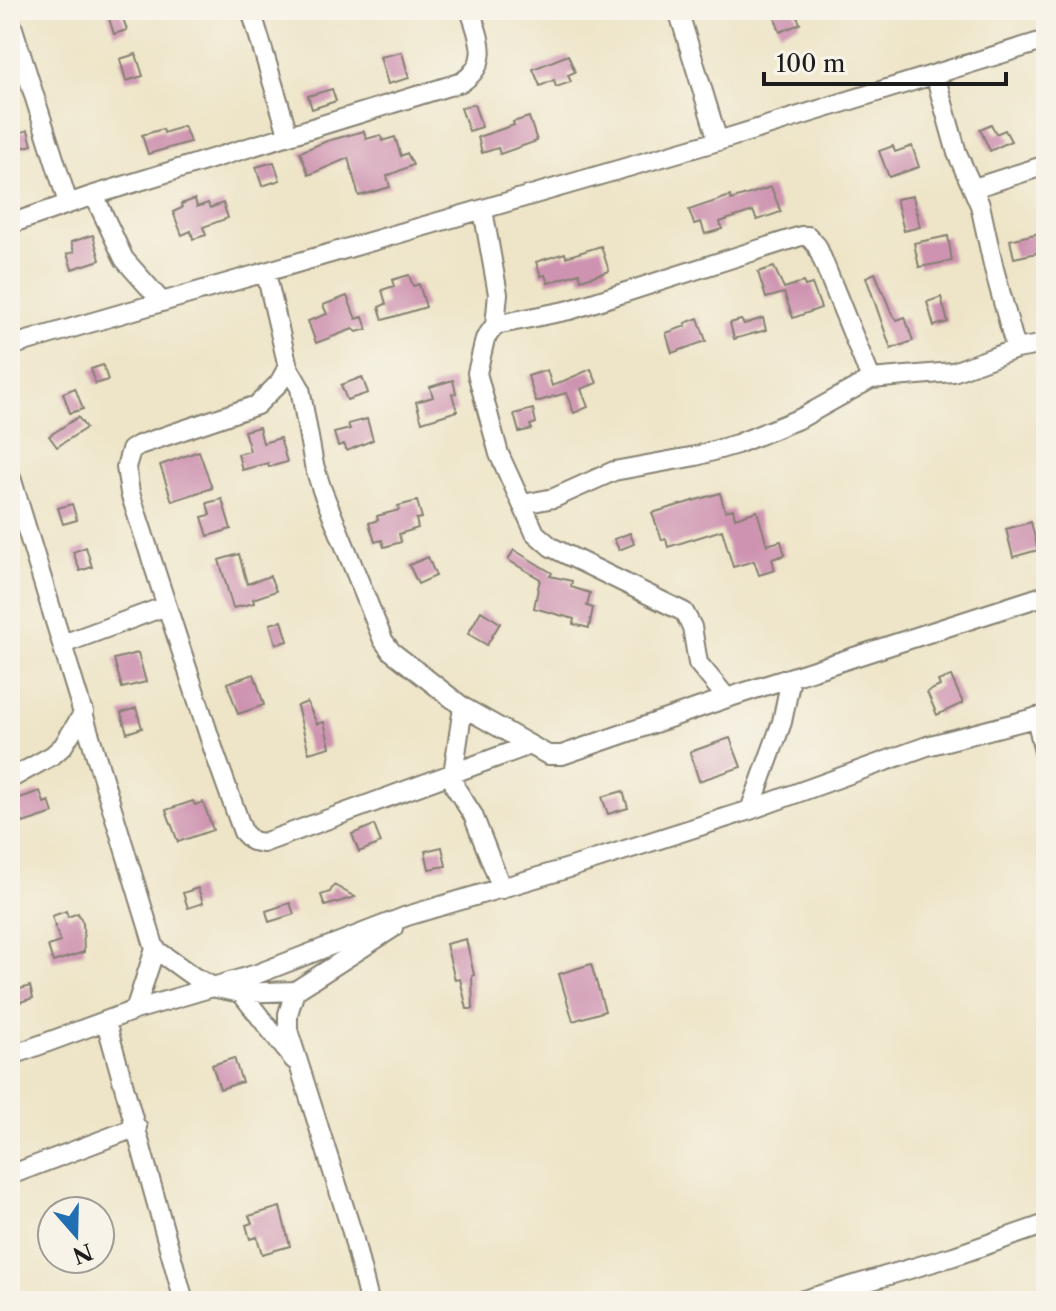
<svg xmlns="http://www.w3.org/2000/svg" width="1056" height="1311" viewBox="0 0 1056 1311" font-family="'Libre Caslon Text',serif">
<rect width="100%" height="100%" fill="#f7f3e8"/>
<filter id="ink" filterUnits="userSpaceOnUse"><feTurbulence type="fractalNoise" baseFrequency=".0125" numOctaves="2"/><feDisplacementMap in="SourceGraphic" scale="16" xChannelSelector="R" yChannelSelector="G"/><feConvolveMatrix kernelMatrix="1 2 1 2 8 2 1 2 1" color-interpolation-filters="sRGB"/></filter>
<filter id="wash" filterUnits="userSpaceOnUse"><feTurbulence type="fractalNoise" baseFrequency=".006" numOctaves="4" result="noise"/><feDisplacementMap in="SourceGraphic" scale="32" xChannelSelector="R" yChannelSelector="G"/><feGaussianBlur stdDeviation="1.8" result="paint"/><feColorMatrix in="noise" values="0 0 0 0 0 0 0 0 0 0 0 0 0 0 0 0 0 1.4 0 .05"/><feComposite in="paint" operator="in"/></filter>
<g filter="url(#wash)">
<rect width="100%" height="100%" fill="#eee5c8"/>
<g id="blocks">
<path fill="#ce93b0" d="M113,10h7l7,20 -13,4 -7,-22z
M772,10h23l5,14 -20,8z
M402,52l7,26 -21,6 -8,-27z
M136,54l7,22 -17,5 -6,-22z
M568,55l7,17 -7,3 3,7 -15,5 -2,-7 -14,6 -7,-17z
M332,89l4,12 -24,8 -4,-13z
M474,104l8,23 -13,4 -8,-23z
M529,117l8,24 -37,13 -2,-6 -16,5 -4,-16 36,-12 -1,-3z
M991,124l5,10 9,-4 6,11 -21,10 -10,-22z
M184,126l6,16 -42,12 -6,-19 21,-6 1,4z
M28,130l4,15 -22,6v-15z
M364,131l2,8 15,-4 1,6 13,-4 6,19 6,-3 6,12 -26,11 3,11 -31,9 -11,-38 -39,17 -9,-23 27,-11z
M893,146l2,6 17,-6 7,21 -30,10 -10,-26z
M274,162l6,18 -18,6 -6,-19z
M771,187l10,25 -24,8 -4,-9 -33,11 2,7 -17,5 -4,-12 -7,2 -5,-14 41,-14 1,4z
M913,196l7,31 -16,4 -8,-32z
M195,199l2,8 11,-4 2,5 13,-5 5,15 -25,9 3,8 -13,4 -2,-8 -9,4 -9,-23 9,-4 -1,-4z
M1043,232l3,19 -32,7 -4,-18z
M93,235l7,25 -28,9 -5,-15 7,-2 -3,-10z
M948,236l4,25 -33,6 -5,-24z
M601,246l8,25 -28,9 -2,-7 -31,10 -3,-8 -4,1 -5,-14 29,-9 1,4z
M774,267l10,21 19,-6 2,4 7,-2 9,24 -28,10 -9,-25 -18,5 -8,-26z
M875,273l17,41 5,6 8,-3 8,24 -22,8 -25,-72z
M409,275l4,11 6,-2 7,23 -43,13 -4,-13 7,-3 -4,-14 12,-4 -2,-6z
M347,296l9,23 7,-2 4,12 -10,3 -4,-3 -37,14 -8,-22 19,-7 -4,-9z
M941,297l7,25 -14,4 -7,-24z
M698,318l8,23 -34,12 -6,-20 20,-7 -1,-3z
M763,318l3,12 -32,9 -4,-16 11,-3 3,4z
M103,365l5,15 -13,4 -4,-15z
M591,369l6,14 -16,6 7,18 -14,6 -8,-20 -30,9 -8,-26 19,-6 5,16z
M362,377l6,16 -21,7 -6,-15z
M453,380l3,13 -4,1 5,17 -35,11 -6,-20 17,-5 -3,-10z
M75,388l8,21 -13,4 -7,-20z
M533,409l3,14 -6,2 2,4 -13,3 -5,-18z
M78,417l8,11 -29,19 -8,-11z
M367,419l6,21 -26,11 -3,-7 -6,2 -4,-13 16,-4 -2,-5z
M259,427l4,16 17,-5 7,24 -18,5 -1,-4 -26,7 -4,-16 12,-3 -6,-20z
M199,451l13,37 -40,13 -12,-36z
M720,493l5,18 8,-2 2,9 22,-7 10,34 14,-4 4,14 -13,4 3,11 -16,5 -5,-14 -21,6 -11,-37 -54,17 -2,-8 -4,1 -10,-27z
M222,499l9,30 -23,7 -6,-19 8,-2 -3,-12z
M417,501l5,17 -6,1 2,9 -19,6 2,8 -17,5 -2,-7 -7,2 -6,-19 9,-3 -1,-4 22,-6 -1,-4z
M72,504l5,16 -14,4 -5,-16z
M1031,522l7,28 -25,7 -7,-28z
M630,533l4,11 -15,6 -5,-11z
M86,547l6,20 -12,4 -7,-19z
M514,550l38,23 -2,3 22,5 -1,6 19,6 -3,13 6,2 -4,20 -16,-4 1,-5 -40,-11 6,-29 -32,-19z
M239,554l8,30 23,-8 6,15 -23,8 1,4 -21,5 -14,-48z
M428,557l8,19 -18,8 -9,-19z
M481,611l19,12 -13,22 -19,-11z
M282,621l6,20 -12,3 -6,-20z
M138,653l8,29 -24,6 -8,-29z
M254,674l10,31 -26,9 -11,-31z
M951,676l12,27 -26,12 -10,-23 13,-6 -2,-5z
M307,702l10,22 7,-2 6,25 -21,6 -12,-47z
M136,708l6,20 -15,5 -6,-20z
M730,738l11,29 -42,14 -9,-29z
M40,791l4,12 5,-2 4,12 -30,10 -4,-12 -5,1 -3,-11z
M623,791l5,17 -20,6 -6,-17z
M193,801l2,4 8,-3 10,28 -35,12 -12,-32z
M374,825l7,18 -22,9 -7,-18z
M442,847l4,19 -17,3 -4,-18z
M334,885l21,12 -30,9 -4,-11 9,-3z
M198,888l5,15 -15,5 -5,-15z
M290,903l4,11 -25,8 -3,-11z
M66,911l2,6 10,-4 5,10 1,29 -31,10 -5,-16 12,-4 -8,-26z
M466,939l8,36 -2,1 1,33h-6l-7,-30 -5,1 -9,-36z
M591,964l14,47 -32,10 -14,-47z
M30,986l3,12 -16,5 -3,-12z
M234,1058l8,24 -22,7 -8,-24z
M280,1207l10,39 -28,8 -5,-17 -7,2 -4,-14 6,-2 -3,-7z"/>
</g>
</g>
<g filter="url(#ink)">
<use href="#blocks" fill-opacity="0" stroke="#858072" stroke-width="2"/>
<g fill="none" stroke-linecap="round" stroke-linejoin="round">
<g stroke="#858072" stroke-width="22">
<path id="street" d="M251,10l37,124
M678,10l40,131
M10,19l58,184
M935,75l22,78 23,52 14,64 22,80
M974,188l72,-23
M94,195l30,64 38,43
M483,210l15,84 -3,31 -10,14 -8,34 22,81 32,70 4,9 16,14 133,65 8,15 6,36 29,35
M10,224l84,-29 368,-113c30,-20 17,-44 8,-72
M266,273l22,94 12,21 14,77 8,25 61,150 8,11 72,56 85,48h14l165,-57 319,-103
M495,325l75,-15 231,-74h7l9,10 54,133
M10,346l708,-205 328,-101
M288,367l-9,16 -22,22 -118,40 -8,5 -5,17 4,26 85,261 28,78 9,9 11,2 267,-98
M10,474l145,475 -20,61
M523,504l31,-6 60,-27 82,-15 41,-12 64,-26 70,-39 82,-7 63,-23 30,-5
M63,644l103,-38
M463,707l-10,67 2,13 18,28 29,74
M1036,717l10,44
M10,779l43,-24 10,-9 21,-34
M750,810l32,-88 9,-44
M155,949l39,28 22,11 25,5 54,-2 98,-63
M295,991l-7,23v16l64,202 17,69
M241,993l53,67
M106,1022l78,279
M10,1056l125,-46 122,-36 150,-58 162,-48 181,-58 177,-64 119,-31
M10,1175l127,-48
M800,1301l154,-45 92,-32"/>
</g>
<use href="#street" stroke="#fff" stroke-width="18"/>
</g>
</g>
<rect width="1056" height="1311" fill="none" stroke="#f7f3e8" stroke-width="40"/>
<g transform="translate(76 1235) rotate(160)"><circle r="38" fill="#f7f3e8" stroke="#9f9d96" stroke-width="2"/>
<path d="M0-6L14 30L0 20L-14 30Z" fill="#1f6fb2"/>
<text y="-12" font-size="22" font-weight="bold" text-anchor="middle" fill="#1c1c1c">N</text>
</g>
<path d="M764 72v12h242v-12" fill="none" stroke="#1c1c1c" stroke-width="4"/>
<text x="776" y="72" font-size="24" fill="#1c1c1c" stroke="#f7f3e8" stroke-width="6" paint-order="stroke">100 m</text>
</svg>
